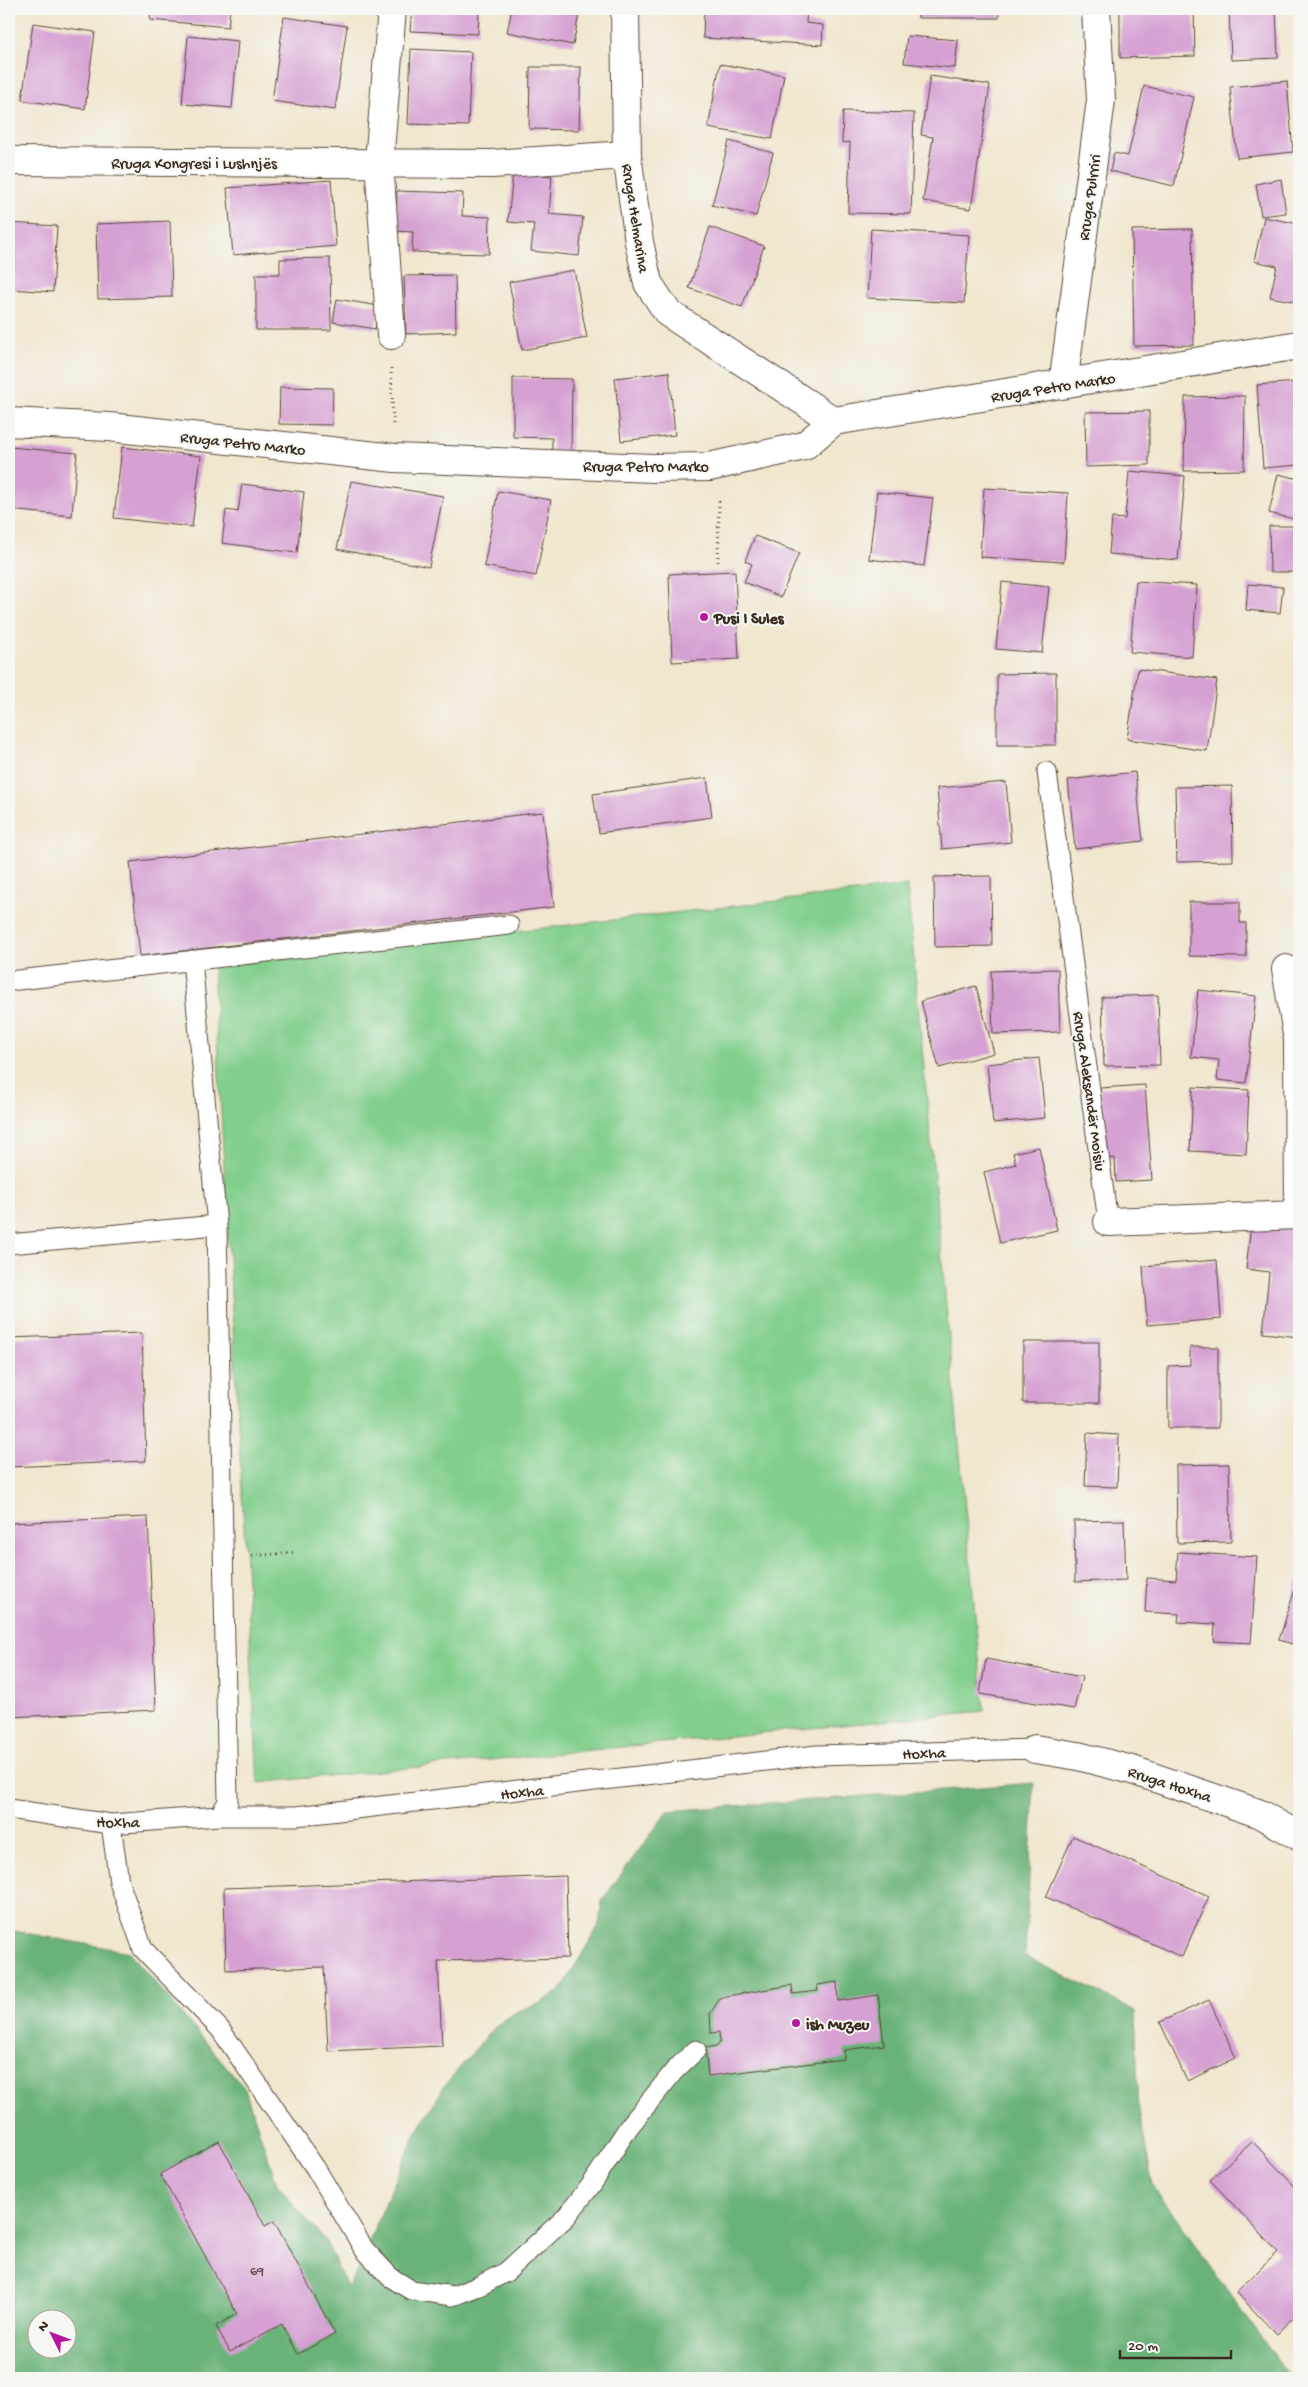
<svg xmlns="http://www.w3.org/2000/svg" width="1308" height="2387" viewBox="0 0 1308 2387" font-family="'Gochi Hand',sans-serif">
<rect width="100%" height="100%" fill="#f6f6f2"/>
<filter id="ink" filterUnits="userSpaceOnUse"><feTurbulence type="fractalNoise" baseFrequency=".02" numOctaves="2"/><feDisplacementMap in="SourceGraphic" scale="10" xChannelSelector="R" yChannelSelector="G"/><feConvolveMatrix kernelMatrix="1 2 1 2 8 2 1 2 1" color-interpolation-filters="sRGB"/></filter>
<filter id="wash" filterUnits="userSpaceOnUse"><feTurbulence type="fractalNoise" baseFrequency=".0096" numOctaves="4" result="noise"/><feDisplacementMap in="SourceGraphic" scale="20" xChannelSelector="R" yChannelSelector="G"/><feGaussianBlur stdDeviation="1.12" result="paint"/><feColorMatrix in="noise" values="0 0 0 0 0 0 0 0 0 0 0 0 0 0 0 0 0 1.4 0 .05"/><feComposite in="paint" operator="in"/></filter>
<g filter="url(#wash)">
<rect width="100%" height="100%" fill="#f1e6ce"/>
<path fill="#82cf8d" stroke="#5e7c56" d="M907,886l77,825 -726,72 -45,-817z"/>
<path fill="#69b278" stroke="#526e4b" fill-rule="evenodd" d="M1034,1783l-9,173 110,55 4,100 14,75 137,192h-1281v-448l120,22 115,135 34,99 48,56 22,47 68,-156 29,-48 49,-58 22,-15 24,-9 21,-13 38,-65 3,-25 66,-89zM38,2320h30v30h-30z"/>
<g id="blocks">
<path fill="#d6a0d3" d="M151,9h79l-2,18 -78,-7z
M412,9h67l-1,25 -68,-3z
M512,9h68l-7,36 -66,-13z
M704,9h103l-1,14 17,2 -1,20 -119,-7z
M918,9h81v9h-81z
M1120,9h74l1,47 -75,2z
M1229,9h47l2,49 -47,2z
M284,17l63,9 -12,84 -63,-9z
M33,23l62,9 -10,77 -63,-9z
M188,36l50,5 -6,67 -50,-4z
M907,36l51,4 -3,28 -51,-5z
M411,49l60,3 -3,74 -60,-2z
M720,64l64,11 -12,64 -64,-11z
M530,67h51l-2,63 -50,-1z
M930,76l60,9 -19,124 -48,-8 10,-64 -12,-2z
M1287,81l6,71 -56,6 -7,-71z
M1144,86l50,11 -20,89 -64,-15 4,-18 14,3z
M843,111l71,2 -3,101 -63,-1 2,-71 -8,1z
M729,141l44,12 -17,63 -44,-11z
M513,172l39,4 -3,38 34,3 -4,39 -48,-5 3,-27 -26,-2z
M1281,179l5,34 -25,3 -5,-32z
M331,180l5,66 -103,9 -6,-67z
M397,191l66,2 -1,23 28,1 -1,37 -77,-2 1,-20 -17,-1z
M1264,217l35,7v78l-29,-5 7,-31 -23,-5z
M170,221l2,76 -74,2 -2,-75z
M9,223l48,3 -4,66 -44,-3z
M710,227l54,19 -22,61 -53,-19z
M871,229l98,6 -5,68 -97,-5z
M1192,229l2,116 -60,1 -2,-116z
M330,258l1,72h-75v-56h24v-15z
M574,270l13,68 -65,12 -13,-68z
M455,275l1,57 -50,2 -2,-58z
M337,299l42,7 -4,23 -42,-7z
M669,372l6,63 -54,6 -6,-63z
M513,378l59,1 -1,76h-19v-17l-39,-1z
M1299,382v83l-36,3 -6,-83z
M280,387l53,1 -1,37 -53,-1z
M1245,396l-1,74 -60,1 1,-74z
M1149,411v54l-63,2 -1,-55z
M9,447l68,6 -5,63 -63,-6z
M122,447l79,9 -9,71 -78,-9z
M1129,471l56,5 -7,84 -69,-6 3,-36 13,1z
M1278,474l21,5v17l-5,23 -25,-6z
M351,481l92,15 -14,71 -92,-18z
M242,484l62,8 -7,61 -75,-10 4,-33 12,2z
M984,488l84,5 -4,69 -84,-5z
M498,491l53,9 -15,76 -52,-10z
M877,492l56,6 -9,68 -55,-7z
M1269,526h30v46h-29z
M755,536l44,17 -18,44 -37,-15 8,-18 -7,-3z
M735,571l4,88 -67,3 -3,-88z
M1136,581l61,4 -5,72 -62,-5z
M1002,582l47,5 -7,66 -46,-4z
M1248,584l35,3 -3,26 -34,-3z
M1138,669l79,11 -10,71 -80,-12z
M1056,673v72h-59v-71z
M1135,772l8,69 -68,8 -7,-69z
M707,778l5,39 -113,16 -6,-39z
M1006,782l5,60 -69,7 -5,-61z
M1232,786l1,75 -56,1 -2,-75z
M543,812l11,95 -414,49 -10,-94z
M991,876l1,70 -57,1 -1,-70z
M1189,902h51v21h6v34l-57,-1z
M1058,969l2,63 -67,2 -2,-63z
M976,986l18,67 -55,15 -18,-67z
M1198,990l58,6 -10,87 -29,-3 2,-20 -28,-3z
M1158,995l2,70 -56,1 -2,-69z
M1039,1058l6,60 -52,5 -6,-59z
M1145,1085l7,95 -36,2 -1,-24 -9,1 -6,-71z
M1193,1087l56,3 -3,64 -56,-3z
M1039,1147l18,83 -57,13 -16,-71 32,-8 -3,-11z
M1251,1225l48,5v107l-36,-4 6,-61 -23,-3z
M1217,1260l4,59 -74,6 -4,-59z
M142,1333l4,128 -137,6v-129z
M1023,1342h76v61h-76z
M1190,1347h28v81h-50v-62l22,-1z
M1087,1433l32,2 -2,52 -32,-1z
M1229,1464l2,78 -54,1 -1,-78z
M148,1517l8,193 -146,7 -1,-194z
M1124,1520l2,60 -51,2 -1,-61z
M1178,1552l79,5 -6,86 -37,-2 1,-17 -37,-2 1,-8 -34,-2 2,-34 29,2z
M1299,1576v70l-20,-6z
M986,1659l96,18 -8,32 -94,-15z
M1073,1836l136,60 -27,61 -136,-60z
M566,1876l2,82 -130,3 4,85 -114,5 -4,-84 -98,3 -2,-82z
M837,1982l1,19 40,-6 6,50 -40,5v9l-136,17 -3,-28 11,-2 4,-4 -1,-10 -8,1 -1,-19 9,-14 8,-4 65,-11 1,9 25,-3 -1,-6z
M1209,2000l27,58 -49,23 -27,-59z
M219,2141l46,85 9,-5 61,113 -37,20 -16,-30 -52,28 -14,-26 21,-12 -77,-140z
M1252,2141l47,50v63l-5,5 5,6v47l-23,22 -40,-42 42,-40 -68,-72z"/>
</g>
</g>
<g filter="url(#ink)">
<use href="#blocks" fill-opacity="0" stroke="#564638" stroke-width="1"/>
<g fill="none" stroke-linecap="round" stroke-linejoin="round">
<g stroke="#564638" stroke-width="21">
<path id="lane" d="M1047,772l61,450
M192,960l25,265 11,577 -9,14
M9,981l500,-56
M9,1244l208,-19
M9,1809l102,15 108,-8h77l521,-61 218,-6
M111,1824l8,58 24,67 77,80 96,140 48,80 26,28 21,13 42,6 26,-10 27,-14 60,-55 26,-33 36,-56 47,-58 21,-20"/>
</g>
<g stroke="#564638" stroke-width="30">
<path id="street" d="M625,9l2,146 12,87 9,41 20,30 166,108
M9,161l483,3 135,-9
M391,335l-12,-173 13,-153
M1063,385l38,-285 -5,-91
M9,422l100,5 286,31 258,10 56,-1 95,-21 30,-25 465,-76
M1286,969l12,71 1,175
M1108,1222l191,-7
M1035,1749l43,7 54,14 126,43 41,23"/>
</g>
<path stroke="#564638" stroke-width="3" stroke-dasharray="1 4" stroke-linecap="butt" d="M391,368l2,56
M718,562l1,-62
M1296,645l3,-1
M252,1556l44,-4"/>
<use href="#lane" stroke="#fff" stroke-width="19"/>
<use href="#street" stroke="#fff" stroke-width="28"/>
</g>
</g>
<g fill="#b5179e" stroke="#f6f6f2" stroke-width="2">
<circle cx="704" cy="617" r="5"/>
<circle cx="796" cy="2023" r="5"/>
</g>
<g text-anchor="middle" stroke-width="4" stroke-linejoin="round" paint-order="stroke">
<g font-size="14" fill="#62484b">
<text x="257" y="2275">69</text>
</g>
<g font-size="16" fill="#3b2a1e" stroke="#f6f6f2">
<text x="194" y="168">Rruga Kongresi i Lushnjës</text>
<text transform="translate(1088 197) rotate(-82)" y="6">Rruga Pulrriri</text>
<text transform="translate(637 218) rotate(81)" y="6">Rruga Helmarina</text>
<text transform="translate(1053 386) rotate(-9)" y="6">Rruga Petro Marko</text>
<text transform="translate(243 442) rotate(6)" y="6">Rruga Petro Marko</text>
<text x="646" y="471">Rruga Petro Marko</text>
<text transform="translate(1091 1091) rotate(82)" y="6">Rruga Aleksandër Moisiu</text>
<text transform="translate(924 1752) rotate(-2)" y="6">Hoxha</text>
<text transform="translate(1170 1783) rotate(18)" y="6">Rruga Hoxha</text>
<text transform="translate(522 1791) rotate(-6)" y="6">Hoxha</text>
<text x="118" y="1827">Hoxha</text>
</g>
<g font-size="16" font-weight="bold" fill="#3b2a1e" stroke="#f6f6f2" text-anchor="start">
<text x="714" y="623">Pusi I Sules</text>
<text x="806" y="2029">ish Muzeu</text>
</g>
</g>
<rect width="1308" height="2387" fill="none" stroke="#f6f6f2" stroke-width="30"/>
<g transform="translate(52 2334) rotate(312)"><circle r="24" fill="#f6f6f2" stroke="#aba49d"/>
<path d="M0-4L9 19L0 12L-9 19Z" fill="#b5179e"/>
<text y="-8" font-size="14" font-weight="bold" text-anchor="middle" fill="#3b2a1e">N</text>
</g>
<path d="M1120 2350v8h111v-8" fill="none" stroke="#3b2a1e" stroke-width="2.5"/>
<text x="1128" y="2350" font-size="15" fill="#3b2a1e" stroke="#f6f6f2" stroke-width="4" paint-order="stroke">20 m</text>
</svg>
